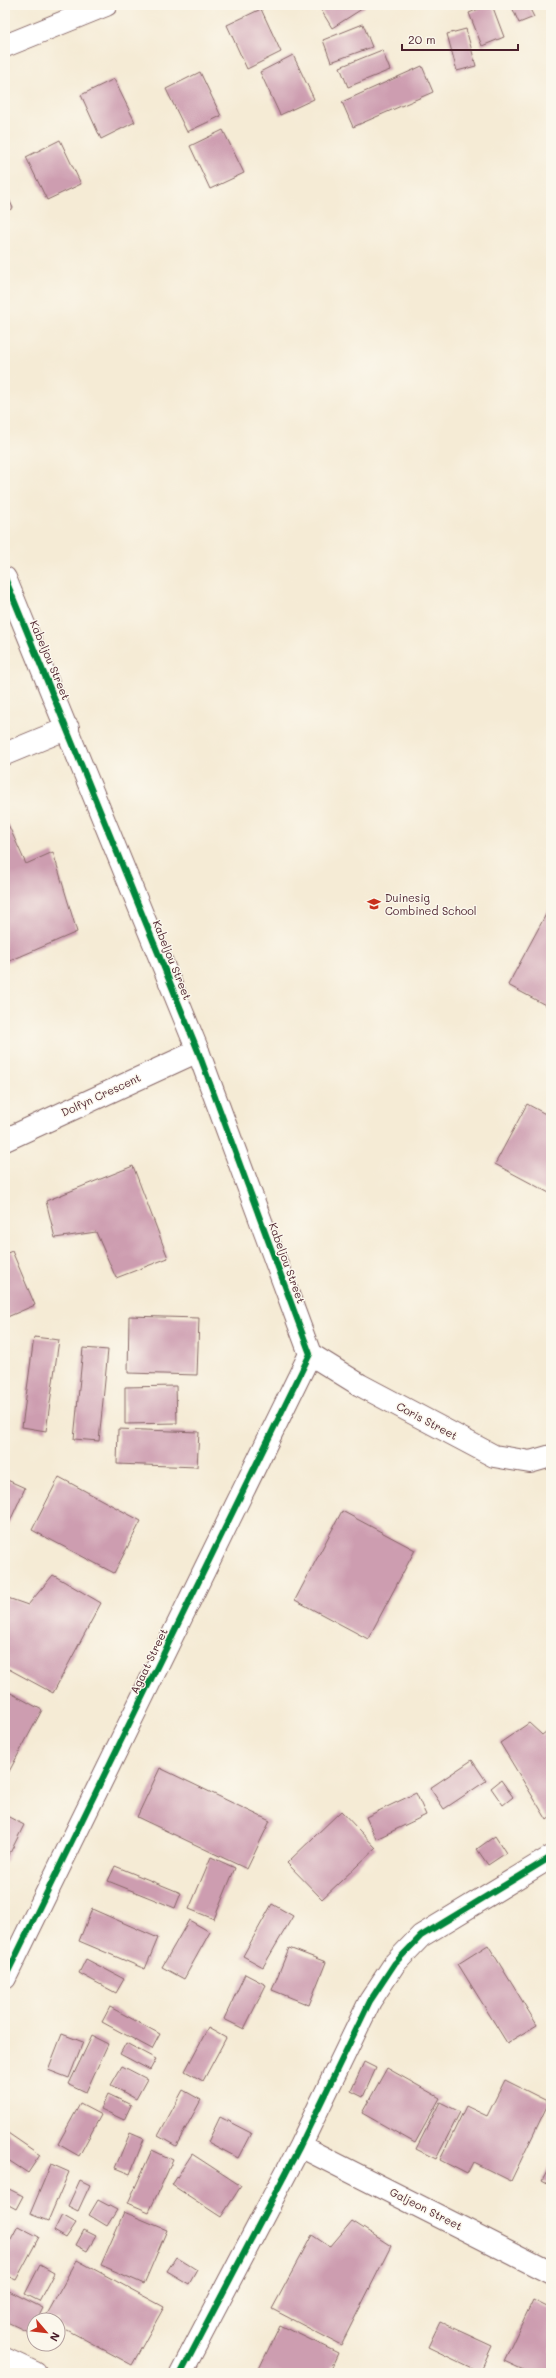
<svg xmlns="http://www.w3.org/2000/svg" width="556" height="2378" viewBox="0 0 556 2378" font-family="Mali,sans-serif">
<rect width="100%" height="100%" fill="#fbf7ec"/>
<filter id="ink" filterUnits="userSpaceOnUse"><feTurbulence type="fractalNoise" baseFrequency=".025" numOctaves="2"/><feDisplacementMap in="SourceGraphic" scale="8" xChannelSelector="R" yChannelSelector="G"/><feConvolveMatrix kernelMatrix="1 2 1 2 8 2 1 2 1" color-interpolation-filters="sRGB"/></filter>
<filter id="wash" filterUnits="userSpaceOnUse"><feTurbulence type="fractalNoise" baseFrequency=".012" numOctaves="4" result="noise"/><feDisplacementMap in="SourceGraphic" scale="16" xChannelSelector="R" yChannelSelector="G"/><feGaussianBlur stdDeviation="0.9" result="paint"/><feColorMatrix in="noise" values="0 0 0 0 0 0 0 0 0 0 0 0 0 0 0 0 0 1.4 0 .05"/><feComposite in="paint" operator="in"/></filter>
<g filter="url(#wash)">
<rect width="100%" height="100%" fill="#f5ebd5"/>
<g id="blocks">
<path fill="#cd9db0" d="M318,5h45l2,2 -33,21z
M488,5h4l12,32 -22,9 -13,-33z
M511,5h17l6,12 -15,6z
M261,9l20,43 -34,17 -20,-44z
M363,24l9,23 -41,15 -8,-22z
M466,29l10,37 -19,5 -10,-37z
M382,50l8,20 -42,17 -8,-20z
M293,55l21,44 -34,16 -20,-43z
M422,66l11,26 -80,35 -11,-25z
M200,72l21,44 -34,16 -21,-43z
M114,79l21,43 -34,17 -20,-44z
M223,130l21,43 -34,16 -20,-43z
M60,140l21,44 -34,16 -21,-43z
M5,191l8,17 -8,4z
M7,822l19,42 27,-12 24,80 -72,31v-140z
M551,905v103l-43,-23z
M527,1104l24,13v77l-56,-30z
M133,1166l35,92 -52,20 -20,-46 -41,6 -9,-37z
M12,1251l23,54 -30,13v-64z
M129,1316l70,2 -2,57 -69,-2z
M34,1337l25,3 -13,91 -24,-4z
M83,1348l25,2 -9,91 -25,-2z
M176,1386l1,37 -52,1v-37z
M118,1429l81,3 -2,35 -80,-3z
M59,1477l82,44 -27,52 -82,-43z
M5,1479l20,9 -19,42 -1,-1z
M342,1511l73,39 -47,89 -73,-39z
M53,1575l48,28 -48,90 -48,-26v-70l23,8z
M5,1690l37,20 -37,69z
M529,1723l13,12 9,-7v89l-4,3 -47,-77z
M472,1760l14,21 -42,28 -14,-21z
M160,1768l110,53 -23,48 -110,-52z
M501,1780l12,17 -10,8 -12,-17z
M416,1793l10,22 -50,24 -10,-22z
M341,1811l35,37 -54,51 -35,-36z
M5,1815l19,10 -19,38z
M495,1836l11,17 -18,12 -11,-16z
M211,1857l24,11 -21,51 -25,-10z
M115,1866l66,27 -6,15 -67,-27z
M272,1904l21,12 -30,51 -20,-11z
M92,1909l66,29 -13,31 -66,-28z
M189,1920l21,12 -26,47 -22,-12z
M488,1945l49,80 -30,18 -49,-79z
M289,1948l37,14 -17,43 -37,-15z
M86,1959l38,20 -8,14 -37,-20z
M245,1974l21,11 -22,44 -20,-10z
M110,2007l50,27 -8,15 -50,-27z
M208,2028l18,10 -23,43 -18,-10z
M62,2034l21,8 -14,36 -21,-8z
M92,2036l16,8 -22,48 -17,-8z
M126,2043l30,16 -6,11 -30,-16z
M364,2062l12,6 -13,29 -12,-6z
M122,2066l25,13 -11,20 -25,-14z
M387,2068l53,30 -25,45 -53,-30z
M505,2080l44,22 -38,79 -38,-19 -6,12 -27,-14 26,-54 21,10z
M183,2090l18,10 -25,46 -18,-10z
M108,2094l23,11 -7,15 -23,-11z
M440,2102l20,10 -24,47 -20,-10z
M80,2104l21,11 -22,41 -21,-12z
M220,2117l31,16 -13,25 -30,-16z
M5,2131l35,24 -12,18 -23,-15z
M130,2133l14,6 -14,35 -15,-6z
M152,2150l21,10 -24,52 -21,-9z
M192,2154l49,32 -20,31 -49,-32z
M51,2164l18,8 -21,49 -18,-7z
M551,2164v22l-9,-5z
M80,2180l10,5 -12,26 -10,-5z
M5,2187l18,9 -7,13 -11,-6z
M98,2200l19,10 -10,16 -18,-11z
M124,2212l43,18 -23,54 -43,-19z
M62,2215l14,8 -10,15 -12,-7z
M352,2221l39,25 -50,99 -69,-36 40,-74 18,12z
M18,2226l21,11 -23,43 -11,-5v-25z
M84,2230l12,6 -9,15 -11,-6z
M176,2257l21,13 -8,14 -22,-13z
M77,2260l87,47 -32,58 -74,-40v-5l-13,-2z
M40,2265l14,8 -15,28 -14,-7z
M5,2289l38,19 -6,12h-3l-4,13 -25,-12z
M533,2300l18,9v64h-21l-26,-12z
M440,2322l52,24 -12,26 -52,-25z
M280,2325l58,28 -9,20h-72z"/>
</g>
</g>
<g filter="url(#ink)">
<use href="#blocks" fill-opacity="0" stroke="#866666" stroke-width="1"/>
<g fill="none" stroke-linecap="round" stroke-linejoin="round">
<g stroke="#866666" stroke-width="24">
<path id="minor" d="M5,46l101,-41
M5,754l63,-26
M5,1140l193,-89
M300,2146l251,127
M5,2359l30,14
M181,2373l119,-227 70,-145 25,-38 26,-27 130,-79"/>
</g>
<g stroke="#866666" stroke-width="24">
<path id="tertiary" d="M5,578l193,473 112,303
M310,1354l50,31 134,71 36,6 21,-6
M5,1978l305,-624"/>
</g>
<use href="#minor" stroke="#fff" stroke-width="22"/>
<use href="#tertiary" stroke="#fff" stroke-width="22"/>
<g stroke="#fbf7ec" stroke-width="8">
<path id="cycleway" d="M5,578l193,473 112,303 -305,624
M181,2373l119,-227 70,-145 25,-38 26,-27 130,-79"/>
</g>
<use href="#cycleway" stroke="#00873e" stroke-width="6"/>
</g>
</g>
<defs>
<g id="school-bare" transform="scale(1.08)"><path d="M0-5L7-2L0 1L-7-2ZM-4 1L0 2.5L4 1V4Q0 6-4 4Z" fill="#c8321e" stroke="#fbf7ec" stroke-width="2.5" paint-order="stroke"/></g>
</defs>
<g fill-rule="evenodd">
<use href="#school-bare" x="374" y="904"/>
</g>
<g text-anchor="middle" stroke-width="3" stroke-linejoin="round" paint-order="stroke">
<g font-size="11" fill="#4a1f2b" stroke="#fbf7ec">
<text transform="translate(50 660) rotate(67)" y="4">Kabeljou Street</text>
<text transform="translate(172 960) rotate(68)" y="4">Kabeljou Street</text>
<text transform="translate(101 1095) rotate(-25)" y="4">Dolfyn Crescent</text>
<text transform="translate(287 1263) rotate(70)" y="4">Kabeljou Street</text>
<text transform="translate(427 1421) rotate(28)" y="4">Coris Street</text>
<text transform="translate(149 1661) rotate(-64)" y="4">Agaat Street</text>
<text transform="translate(426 2209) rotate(27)" y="4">Galjeon Street</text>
</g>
<g font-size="11" fill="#4a1f2b" stroke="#fbf7ec" text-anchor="start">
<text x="385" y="902">Duinesig<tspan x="385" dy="13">Combined School</tspan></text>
</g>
</g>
<rect width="556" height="2378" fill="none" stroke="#fbf7ec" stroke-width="20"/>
<g transform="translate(46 2332) rotate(118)"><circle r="19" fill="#fbf7ec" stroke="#b4a19f"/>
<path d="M0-3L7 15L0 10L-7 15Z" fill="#c8321e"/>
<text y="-6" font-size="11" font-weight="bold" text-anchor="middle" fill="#4a1f2b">N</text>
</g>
<path d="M402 44v6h116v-6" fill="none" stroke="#4a1f2b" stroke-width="2"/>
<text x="408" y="44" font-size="12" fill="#4a1f2b" stroke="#fbf7ec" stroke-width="3" paint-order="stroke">20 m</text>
</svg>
